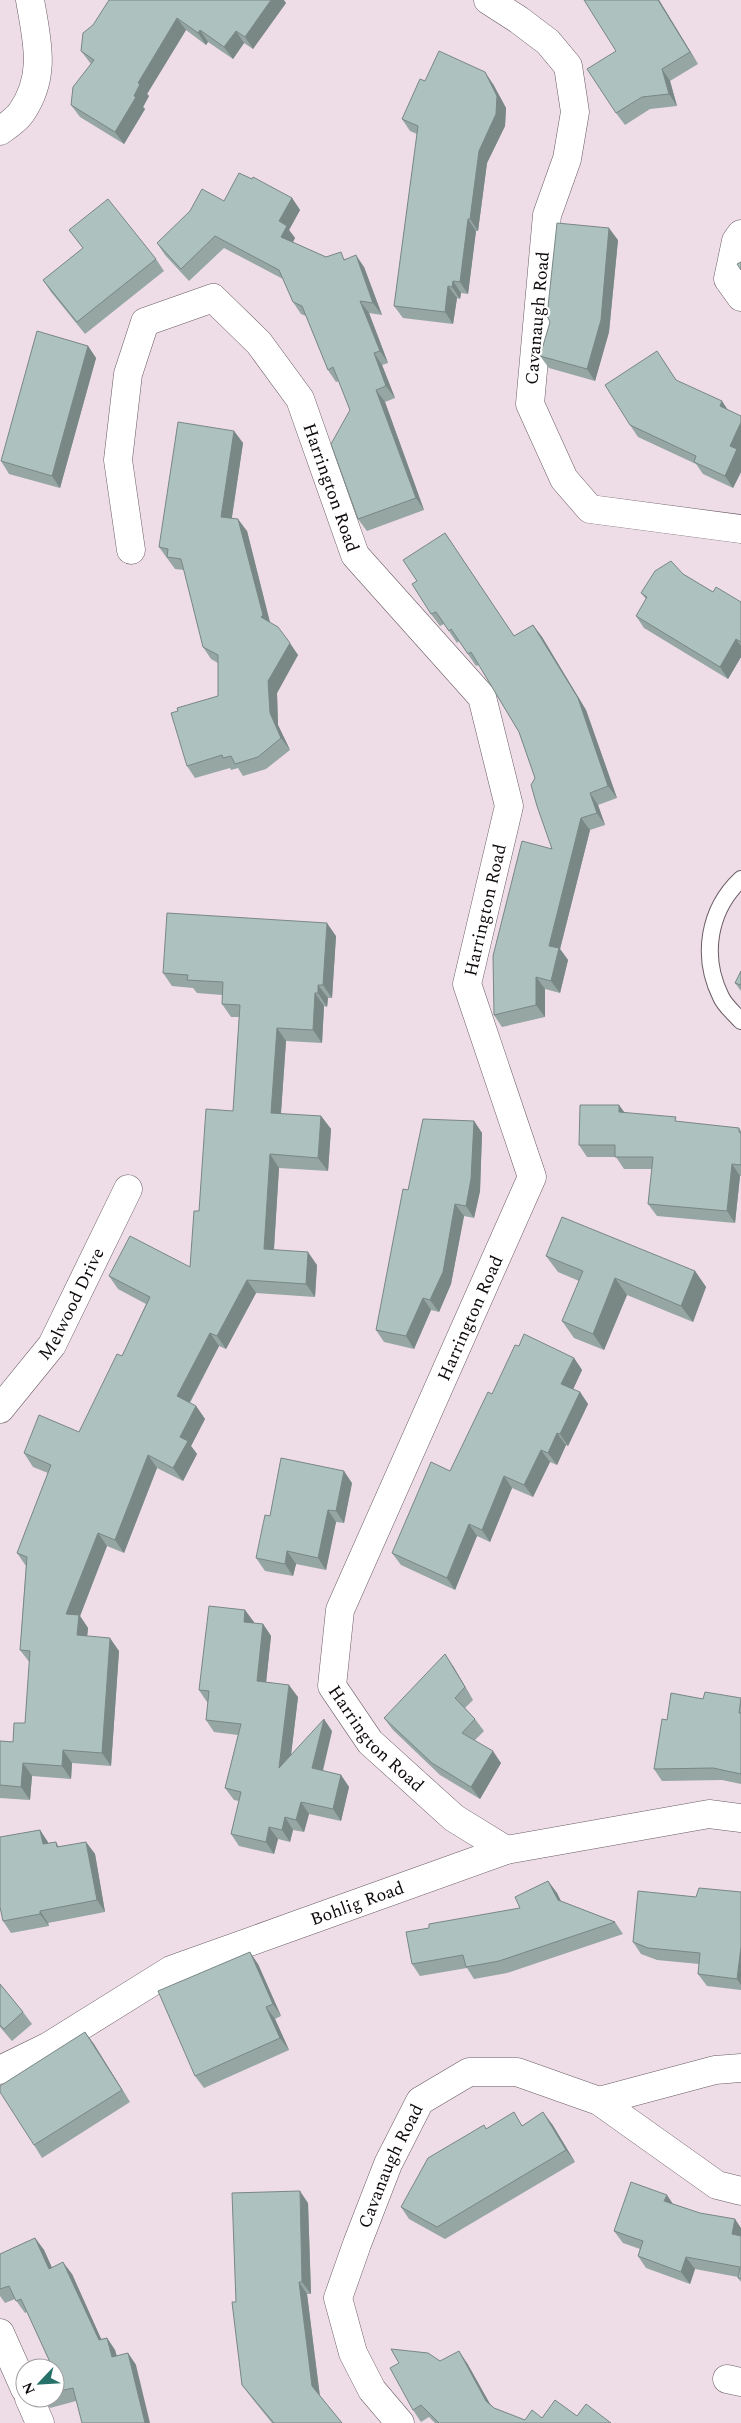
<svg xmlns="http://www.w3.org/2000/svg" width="741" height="2423" viewBox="0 0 741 2423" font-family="Spectral,serif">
<rect width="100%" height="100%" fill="#eedde6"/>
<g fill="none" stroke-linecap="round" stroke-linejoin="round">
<g stroke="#6b5c64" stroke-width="18">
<path id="service" d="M741,879c-33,31 -40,78 -20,118 4,9 14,17 20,24"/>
</g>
<g stroke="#6b5c64" stroke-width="29">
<g id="minor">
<path d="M488,0l31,20 29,22 20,24 7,46 -8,47 -20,56 -17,189 34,75 26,30 151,20"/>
<path d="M0,131c7,-5 16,-11 21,-18 26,-37 16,-72 9,-113"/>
<path d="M741,234l-5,7 -8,38 13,18"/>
<path id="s1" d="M131,550l-13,-90 10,-86 17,-52 68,-24 46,45 41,56 55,156 127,142 27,109 -42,178 65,193 -192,433 -8,76 38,56 84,76 52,32"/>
<path id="s2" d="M0,1409l52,-64 76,-156"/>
<path id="s3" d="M0,2070l49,-24 122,-76 120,-43 215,-77 203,-36 32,4"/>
<path d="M599,2101l116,-31 26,-2"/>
<path d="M0,2333l25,56"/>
<path d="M727,2379l14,3"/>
<path d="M29,2398l11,25"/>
<path id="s4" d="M400,2423l-28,-33 -19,-37 -15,-55 19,-54 31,-80 32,-63 49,-29h48l82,29 118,84 24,6"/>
</g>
</g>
<use href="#service" stroke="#fff" stroke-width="16"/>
<use href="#minor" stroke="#fff" stroke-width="28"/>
</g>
<path fill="#95a6a3" d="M585,0h74l39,64 -28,17 7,25 -27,3 -25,16 -9,-12v-62z
M286,3l-33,46 -9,-6 -11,16 -25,-17 -2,3 -20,-15 -39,64 2,2 -6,11 2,2 -21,35 -44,-27 -9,-12 20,-41 -10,-13 12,-26z
M425,81l68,3 13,24 -1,18 -18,37 -9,68h-2l-8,63 -7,-1 -1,6 -3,-1 -4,26 -50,-6 -9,-12 23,-172 -7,-3 -8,-12z
M252,179l40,19 8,12 -11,20 6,8 -2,4 33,15 20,2 18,8 18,48 -13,-2 19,50 -6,2 13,33 -10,4 39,108 -57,21 -9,-12 -8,-109 -11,-29 -3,1 -8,-12 -22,-54 -5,-2 -8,-12 -10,-23 -59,-31 -35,33 -24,-26 -8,-12 67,-42z
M69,230l87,29 8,12 -79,63 -34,-42 -8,-12 40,-32z
M618,240l-9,92 -14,49 -46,-13 -9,-12z
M88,346l8,12 -36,130 -51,-14 -8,-13z
M665,363l11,17 65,74v18l-8,16 -30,-14 -7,-10 -58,-27 -8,-12z
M234,431l9,12 -11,75 15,13 23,91 28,33 -21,38 1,32 12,25 -24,19 -23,7 -5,-8 -7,2 -1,-2 -35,10 -8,-12 31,-70v-33l-7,-4 -8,-12 -19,-77 -9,-1 -16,-22z
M445,533l69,103 19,-11 9,12 44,73 31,88 -19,7 7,20 -15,5 -30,119 8,11 -8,33 -15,-4v28l-43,10 -8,-12 58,-166 -17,-71 -16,-46 -40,-67 -3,1 -17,-25 -2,2 -13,-19 -4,2 -9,-12 -14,-33z
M683,574l30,18 28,10v55l-13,22 -84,-51 -8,-12 10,-17 -5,-6z
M336,936l-4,62h-4l-1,9 -3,-1 -2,37 -36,-2 -5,73 40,2 10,13 -3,42 -49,-3 -5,82 43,15 -2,32 -59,-4 -30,56 -7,-3 -29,57 6,3 9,13 -14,27 6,8 -14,27 -26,-13 -33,85 -17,-7 -27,70 8,12 -1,8 32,15 -8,115 -39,-3 -1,16 -39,-3 -2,24 -30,-2v-57l13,1 12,-19 5,-60 -10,-13 6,-84 -9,-13 31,-80 -15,-6 -9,-14 55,-21 43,-76 24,-52 -28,-15 -9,-13 81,-9 9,-56 34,-100 6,-94h-8l-9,-13v-9l-25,-2 -4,-5 -21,-2 -9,-13z
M741,971v20l-6,-8z
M625,1113l54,9 60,6 2,3v45h-1l-5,47 -78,-7 -9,-12 4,-35h-28l-8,-12h-29l-8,-12z
M474,1121l8,12 -2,58 -6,27 -10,-2 -13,68 -12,28 -8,-2 -17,39 -30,-7 -8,-12 32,-140z
M546,1256l149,15 11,16 -13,35 -66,-27 -23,55 -30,-12 -12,-17 17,-40 -21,-9z
M574,1358l8,12 -9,19 7,3 8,12 -20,42 -2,-1 -9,20 -7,-3 -17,35 -21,-9 -22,54 -13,-6 -22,54 -54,-25 -9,-12 58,-82 42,-77z
M352,1483l-8,40 -8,-1 -10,48 -30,-6 -3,12 -28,-5 -9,-13 14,-42z
M245,1610l9,13 9,1 8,12 -5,46 32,15 -7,58 41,-24 -9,40 18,4 8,12 -8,34 -32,-7 -5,18 -11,-2 -3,12 -12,-3 -4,15 -35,-8 -8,-12 8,-33 -5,-1 -9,-12 13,-53 -24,-3 -8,-12 2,-18h-1l-8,-12z
M453,1666l20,34 -8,8 10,11 9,12 -10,10 27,22 -21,36 -40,-24 -47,-45 -9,-12z
M741,1698v86l-19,-4 -60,1 -8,-12 49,-70z
M40,1830l8,14 8,-2 3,5 27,-5 9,12 10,58 -57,11 1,3 -38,7 -8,-12z
M548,1881l9,12 4,8 54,21 8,12 -116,39 -33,6 -7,-11 -47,8 -8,-12 17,-36 91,-20z
M741,1892v98l-34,-4 -9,-12 1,-10 -42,-4 -16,-6 -8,-12z
M258,1964l23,52 -6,3 14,31 -85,38 -9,-12z
M0,1984l23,28 9,12 -20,17 -12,-14z
M85,2032l45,70 -88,56 -8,-13z
M552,2124l23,38 -130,77 -36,-20 -8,-12 85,-78 37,-4z
M308,2203l3,91h-4l13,102 22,27h-70l-21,-26 -9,-12 -6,-83z
M673,2204l68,24v54l-3,-4v-1l-43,-8 -5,15 -44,-16 -8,-12 2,-7 -17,-6 -9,-12z
M35,2238l9,12 8,18 20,6 29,65 6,-1 8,12 2,6 11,-3 8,12 -60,36 -26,7 -6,-10h11v-30l-5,-6 -23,-50 -2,1 -10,-14 -10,4 -5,-7v-42z
M440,2361l27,2 23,41 4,4 31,12 17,-2 35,-2 34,7h-176l-6,-6 -8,5 -8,-12z"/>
<path fill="#798785" d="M271,0h13l2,3 -33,46 -8,-12z
M658,0h1l39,64 -8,-12z
M177,18l9,12 -39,64 2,2 -6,11 2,2 -21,35 -9,-12 19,-36 4,-13z
M200,30l8,12 -2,3 -8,-12z
M236,31l8,12 -11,16 -9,-12z
M662,69l8,12 7,25 -8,-12z
M485,72l8,12 13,24 -1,18 -18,37 -9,68 -8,-12z
M292,198l8,12 -11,20 6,8 -6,11 -8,-12 -2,-16z
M468,219l8,12 -8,63 -8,-12z
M609,228l9,12 -9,92 -14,49 -8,-12z
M356,255l8,12 18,48 -9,-12z
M453,281l8,12 -1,6 -8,-12z
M448,286l9,12 -4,26 -8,-12z
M360,301l9,12 19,50 -8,-12z
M88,346l8,12 -36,130 -8,-12z
M374,353l8,12 13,33 -9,-12z
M376,390l9,12 39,108 -8,-12z
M722,401l8,12 -10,-7z
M741,422v50l-8,16 -8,-12 5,-30z
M234,431l9,12 -13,86 -9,-12z
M238,519l9,12 24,96 -10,-10z
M533,625l9,12 44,73 31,88 -9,-12z
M736,639l5,7v11l-13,22 -8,-12z
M290,643l8,12 -21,38 1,32 12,25 -9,-12 -11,-25 -2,-32z
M590,793l8,12 7,20 -8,-12z
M581,818l9,12 -30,119 8,11 -8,33 -9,-12 -2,-35z
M327,923l9,13 -4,62 -9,-13z
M536,977l9,12v28l-9,-12z
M318,985l10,13 -1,9 -9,-14z
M315,993l9,13 -2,37 -9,-13z
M277,1028l9,13 -6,85 -9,-13z
M619,1105l9,12 -9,-5z
M321,1116l10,13 -3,42 -10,-13z
M474,1121l8,12 -2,58 -6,27 -8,-12z
M270,1154l9,14 -6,94 -9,-13z
M732,1164l8,12 -5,47 -8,-12z
M455,1204l9,12 -13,68 -12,28 -9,-12z
M308,1252l9,13 -2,32 -9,-13z
M695,1271l11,16 -13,35 -12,-16z
M615,1278l12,17 -23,55 -11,-16z
M247,1280l9,13 -30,56 -9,-13z
M423,1298l8,12 -17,39 -8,-13z
M210,1333l9,13 -33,63 -9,-13z
M574,1358l8,12 -12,26 -9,-12z
M580,1392l8,12 -20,42 -8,-12z
M196,1406l9,13 -14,27 6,8 -14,27 -10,-13 7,-31z
M557,1433l9,12 -9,20 -9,-12z
M541,1450l9,12 -17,35 -9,-12z
M148,1455l9,13 -33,85 -9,-13z
M344,1471l8,12 -8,40 -8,-12z
M504,1476l8,12 -22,54 -8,-12z
M328,1510l8,12 -10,48 -8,-12z
M469,1524l8,12 -22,54 -8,-12z
M98,1533l9,13 -27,70 8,12 -2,21 -9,-14 -11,-21z
M287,1551l9,13 -3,12 -8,-12z
M245,1610l9,12 -2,12 -8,-12z
M263,1624l8,12 -6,57 -8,-12z
M110,1638l9,13 -8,115 -9,-13z
M445,1654l8,12 20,34 -8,-13z
M289,1685l9,12 -10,83 -9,-12z
M324,1719l8,12 -12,50 -8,-13z
M63,1750l9,13 -1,16 -9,-13z
M493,1751l8,12 -21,36 -9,-12z
M23,1763l9,13 -2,24 -9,-13z
M341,1775l8,12 -8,34 -8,-12z
M301,1802l8,12 -5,18 -8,-12z
M285,1817l8,13 -3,12 -8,-12z
M269,1827l9,12 -4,15 -8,-12z
M40,1830l8,12 3,14 -8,-12z
M86,1842l9,12 10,58 -8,-12z
M548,1881l9,12 9,19 -8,-12z
M40,1911l8,12 1,3 -9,-12z
M741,1947v38l-4,-6z
M250,1952l8,12 23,52 -8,-12z
M266,2007l9,12 14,31 -9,-12z
M85,2032l9,12 36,58 -8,-12z
M543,2112l9,12 23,38 -9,-12z
M300,2191l8,12 3,91 -9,-12z
M667,2195l8,12 -11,-6z
M735,2219l6,9v16l-9,-10z
M35,2238l9,12 14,31 -9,-12z
M686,2257l9,12 -5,15 -9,-12z
M63,2262l9,12 35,78 -8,-12z
M299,2282l8,12 13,104 -8,-12z
M107,2338l8,12 5,19 -8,-12z
M459,2351l8,12 28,50 -9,-12z
M128,2353l8,12 14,58h-5z"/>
<path fill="#adc1be" stroke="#798785" d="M109,0h162l-26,37 -9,-6 -12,16 -24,-17 -2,3 -21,-15 -39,65 2,1 -6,12 2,1 -21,35 -44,-27 2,-18 21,-27 -13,-9 2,-18 10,-8z
M584,0h74l32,52 -28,17 7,25 -27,3 -26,16 -29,-44 29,-18z
M439,51l46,21 12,24 -1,18 -17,37 -9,68h-2l-8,63 -7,-1 -1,6 -4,-1 -3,26 -51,-6 24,-180 -16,-7 18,-40 5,2z
M239,173l13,6 1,-2 39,21 -13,23 8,5 -6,11 45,20 15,-5 3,8 12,-5 17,48 -13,-2 20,50 -6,2 12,33 -10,4 40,108 -58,21 -27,-75 19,-34 -17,-43 -5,3 -26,-64 -9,-4 -14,-32 -64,-34 -34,33 -24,-26 33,-32 12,-22 22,12z
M108,199l48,60 -79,63 -34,-42 40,-32 -14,-18z
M557,223l52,5 -8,92 -14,49 -47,-13 10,-34 -3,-6z
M741,262v8l-4,-6z
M37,331l51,15 -36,130 -51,-15z
M657,351l19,29 46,21 -2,5 21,10v6l-11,24 7,3 -12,27 -31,-14 2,-6 -66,-31 -25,-40z
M178,422l56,9 -13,86 17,2 25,96 -2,2 17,10 12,16 -22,38 2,32 11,25 -23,19 -23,7 -4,-8 -8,2 -1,-3 -35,11 -16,-53 7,-2 -1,-3 41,-12v-41l-15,-8 -22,-88 -14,-2 1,-8 -9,-2z
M445,533l69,103 19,-11 45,73 30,88 -18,7 7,20 -16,5 -32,128 10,2 -8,33 -15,-4v28l-42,10 -1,-59 29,-115 30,8 -15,-43 -6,-21 4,-7 -16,-46 -48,-80 -3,2 -17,-25 -2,2 -13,-19 -5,2 -19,-30 5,-3 -14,-21z
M671,561l12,13 30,18 3,-5 25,15v40l-5,-3 -16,28 -84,-51 11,-19 -6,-4 14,-22z
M167,913l160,10 -4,62h-5v8h-3l-2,37 -36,-2 -6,85 50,3 -3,42 -48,-4 -6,95 44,3 -2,32 -59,-4 -30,56 -7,-3 -33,63 19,10 -16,31 8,4 -15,27 -25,-13 -33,85 -17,-7 -32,81 13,1 -2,20 33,3 -8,115 -39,-3 -1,16 -39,-3 -2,24 -21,-2v-44l13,1 1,-19h11l5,-72 -10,-1 7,-93 -10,-4 34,-88 -27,-12 15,-38 40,17 38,-78 5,2 28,-59 -41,-21 21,-40 60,31 4,-56h5l7,-102 27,2 7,-106 -18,-1 1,-22 -36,-2 1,-5 -25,-2z
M741,971v14l-6,-2z
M580,1105h39v7l57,5 -1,4 64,7v4l2,1v32l-9,-1 -5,47 -79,-7 5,-47h-38v-12h-36z
M423,1119l51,2 -3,58 -5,27 -11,-2 -12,68 -13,28 -7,-2 -17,38 -30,-6 27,-141 5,1z
M562,1217l133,54 -14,35 -66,-28 -22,56 -31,-13 21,-50 -37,-15z
M524,1334l50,24 -13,26 19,8 -20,42 -3,-1 -9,20 -7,-3 -17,35 -20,-9 -22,54 -13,-6 -22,54 -55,-25 39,-91 19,9 38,-79 4,2 23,-49 4,1z
M281,1458l63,13 -8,40 -8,-1 -10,48 -31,-7 -2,13 -29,-6 9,-43 5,1z
M209,1606l36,4 -1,12 19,2 -6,57 32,4 -10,83 45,-49 -12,49 29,7 -8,34 -32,-7 -5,18 -11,-3 -3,13 -13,-3 -3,15 -35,-8 10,-42 -16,-4 16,-64 -35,-4 3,-29 -10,-1z
M445,1654l20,33 -10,11 20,21 -13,14 31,18 -22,36 -39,-24 -48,-45z
M705,1692l36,6 -2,15h2v61l-28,-6 -59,1 8,-50 5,1 4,-27 32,6z
M40,1830l3,14 13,-2 1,5 29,-5 11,58 -57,11v3l-37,7 -3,-14v-70z
M548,1881l10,19 57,22 -116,39 -33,6 -3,-12 -51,9 -6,-32 23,-4v-4l91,-16 -5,-11z
M699,1888l42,4v55l-4,32 -39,-5 2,-21 -52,-5 -15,-6 5,-51 58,6z
M250,1952l23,52 -7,3 14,31 -85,38 -37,-85z
M0,1984l23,28 -19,17 -4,-4z
M85,2032l37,58 -88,55 -34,-53v-6z
M514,2112l8,14 21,-14 23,38 -129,77 -36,-20 27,-49 56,-33 2,4z
M631,2182l36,13 -3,6 36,12 35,6 -3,15 9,2v42h-3l2,-11 -54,-10 -5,15 -43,-16 5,-15 -29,-10z
M300,2191l2,91h-3l13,104 30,37h-68l-32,-38 -10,-83h4l-4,-109z
M35,2238l14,31 14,-7 36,78 8,-2 5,19 16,-4 17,70h-63l-9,-35 -18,4v-24h-22l-1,-2 18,-4 -29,-63 -5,2 -7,-15 -9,3v-35z
M391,2349l37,4 12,8 19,-10 27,50 8,7 31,12 7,-10 10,8 13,-18 22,16 9,-12 25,19h-172l-18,-18 -8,5 -23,-42 9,-5z"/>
<g text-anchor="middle" stroke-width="4.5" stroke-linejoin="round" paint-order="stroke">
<g font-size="18" fill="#0f0a0d" stroke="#fff">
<text transform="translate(537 318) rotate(-85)" y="6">Cavanaugh Road</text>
<text dy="6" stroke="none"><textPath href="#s1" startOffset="532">Harrington Road</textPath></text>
<text transform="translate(485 910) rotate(-77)" y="6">Harrington Road</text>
<text dy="6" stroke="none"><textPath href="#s2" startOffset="128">Melwood Drive</textPath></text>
<text transform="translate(470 1318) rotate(-66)" y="6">Harrington Road</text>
<text dy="6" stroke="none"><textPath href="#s1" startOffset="1912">Harrington Road</textPath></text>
<text dy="6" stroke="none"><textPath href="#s3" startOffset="396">Bohlig Road</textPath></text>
<text dy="6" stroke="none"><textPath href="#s4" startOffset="284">Cavanaugh Road</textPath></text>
</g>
</g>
<g transform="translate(40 2383) rotate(245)"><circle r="24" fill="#ffffff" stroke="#9f9d9e"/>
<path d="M0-4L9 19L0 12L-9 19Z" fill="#27716b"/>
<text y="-8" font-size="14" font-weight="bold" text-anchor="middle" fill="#0f0a0d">N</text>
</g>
</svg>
